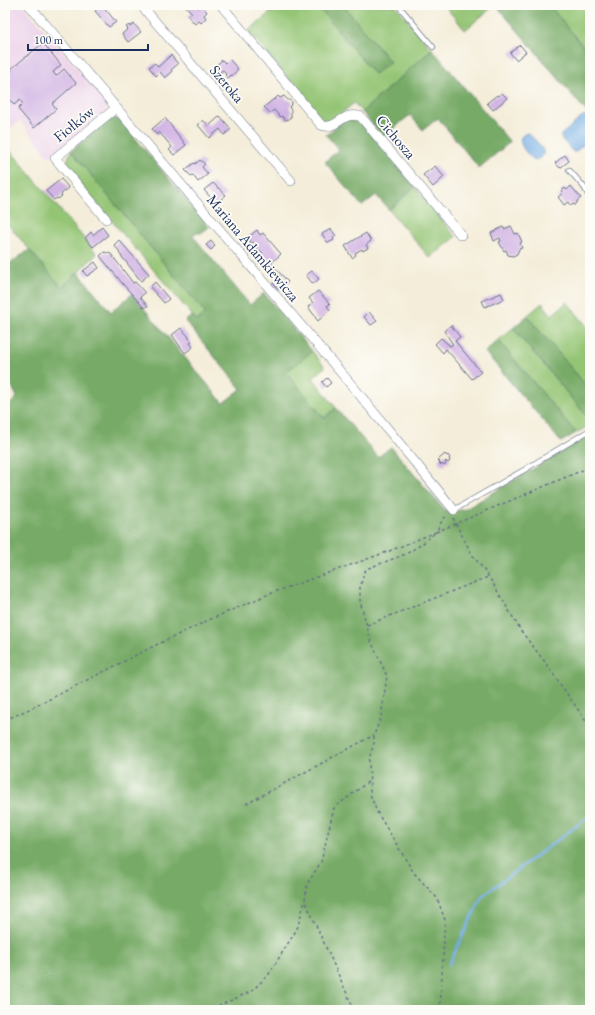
<svg xmlns="http://www.w3.org/2000/svg" width="595" height="1015" viewBox="0 0 595 1015" font-family="'EB Garamond',serif">
<rect width="100%" height="100%" fill="#fdfcf7"/>
<filter id="ink" filterUnits="userSpaceOnUse"><feTurbulence type="fractalNoise" baseFrequency=".025" numOctaves="2"/><feDisplacementMap in="SourceGraphic" scale="8" xChannelSelector="R" yChannelSelector="G"/><feConvolveMatrix kernelMatrix="1 2 1 2 8 2 1 2 1" color-interpolation-filters="sRGB"/></filter>
<filter id="wash" filterUnits="userSpaceOnUse"><feTurbulence type="fractalNoise" baseFrequency=".012" numOctaves="4" result="noise"/><feDisplacementMap in="SourceGraphic" scale="16" xChannelSelector="R" yChannelSelector="G"/><feGaussianBlur stdDeviation="0.9" result="paint"/><feColorMatrix in="noise" values="0 0 0 0 0 0 0 0 0 0 0 0 0 0 0 0 0 1.4 0 .05"/><feComposite in="paint" operator="in"/></filter>
<g filter="url(#wash)">
<rect width="100%" height="100%" fill="#f4edd9"/>
<path fill="#ecd1ea" d="M5,5h18l84,99 -2,8 -56,45 -29,-36 -15,11z"/>
<path fill="#94c575" stroke="#587a6a" d="M279,5h38l57,69 16,-12 -47,-57h52l37,44 -70,63 -8,-9 -22,18 -9,-1 -75,-89z
M444,5h51l-30,25z
M549,5h41v49l-38,-45z
M5,144l92,110 -35,34 -57,-67z
M71,151l134,162 -8,8 -131,-154 1,-6z
M415,187l41,50 -26,21 -41,-48z
M567,302l23,28v60l-63,-74 15,-13 10,12z
M513,328l77,92v5l-14,8 -78,-93z
M312,351l13,16 -12,11 23,30 -12,10 -38,-46z"/>
<path fill="#7a6" stroke="#496c62" d="M317,5h26l47,57 -16,12z
M496,5h53l41,49v62z
M432,49l78,93 -31,26 -41,-50 -15,12 -13,-15 -27,22 -21,-25z
M348,117h9l58,70 -26,23 -13,-15 -14,11 -37,-44 14,-13 -13,-14z
M116,118l5,3 88,106 -8,6h-6l-2,3 57,69 14,-12 48,58 -26,21 38,46 12,-10 42,49 13,-10 54,64 19,-1 126,-75v575h-585v-600l12,-13 -12,-25v-105l24,-17 33,37 16,-15 33,40 21,-18 91,109 18,-14 -56,-68 7,-5 6,5 7,-8 -134,-162c10,-9 32,-31 45,-33z
M527,316l63,74v30l-77,-92z
M498,340l78,93 -15,9 -76,-90z"/>
<path fill="#75aee5" stroke="#486ea2" d="M584,115l6,5v19l-15,13h-2l-12,-14v-3z
M528,133c4,4 18,16 15,22 -1,3 -6,4 -8,5 -8,-4 -24,-24 -7,-27z"/>
<g fill="none" stroke-linecap="round" stroke-linejoin="round">
<path stroke="#75aee5" stroke-width="2.5" d="M449,964l33,-68 108,-80"/>
</g>
<g id="blocks">
<path fill="#d1b4e4" d="M102,5l14,17 -7,5 -14,-16z
M185,5h10l3,3 3,-3 6,7 -3,3 2,3 -5,5 -2,-2 -4,3 -7,-8 4,-3z
M134,24l7,8 -13,10 -6,-8 6,-5 -2,-2 3,-2 1,2z
M43,43l18,22 -8,7 3,4 8,-7 12,14 -24,21 4,5 -22,19 -16,-19 5,-5 -3,-4 -6,5 -9,-11v-17l7,-6 -1,-2z
M520,45l6,7 -10,8 -6,-7z
M171,55l7,9 -7,6 1,2 -7,6 -5,-6 -4,4 -7,-9 6,-4 3,4z
M229,59l9,10 -6,7 -1,-1 -3,3 -3,-3 1,-1 -3,-4 -4,3 -5,-6 8,-7 3,3z
M502,93l5,5 -14,12 -6,-7 10,-8 1,1z
M278,96l2,2 4,-2 4,4h2l2,2v2l-3,3 2,3v7l-4,3h-2l-3,-4 -2,1 -6,-7 -4,3 -6,-6 10,-8v1z
M220,116l11,13 -7,6 -4,-6 -11,9 -11,-13 5,-5 6,6z
M165,118l21,27 -12,10 -5,-5 3,-3 -13,-15 -2,3 -5,-6z
M565,155l4,6 -9,7 -5,-5z
M200,160l5,4 -3,3 6,7 -10,8 -5,-7 -2,1 -6,-6 9,-7 1,1z
M435,166l9,11 -11,10 -10,-12z
M61,179l8,9 -8,6 1,2 -4,3 -1,-1 -3,2 -8,-9z
M213,183l13,12 -12,10 -3,-5 1,-1 -8,-9z
M571,186l10,12 -4,3v2l-2,2 -2,-1 -2,2 -3,-4 -4,3 -6,-8 5,-4 -2,-2 4,-3 2,2z
M511,226l4,8 3,-1 4,9 -2,1 2,5 -3,1 -2,5 -4,2 -5,-1 -2,-5 -2,1 -5,-9 2,-1 -1,-3 -6,3 -3,-8 12,-6 1,2z
M102,227l6,8 -15,12 -8,-9 6,-6 2,3z
M331,229l5,7 -3,2 1,2 -6,3 -6,-9z
M257,230l3,5 3,-2 18,21 -10,9 17,19 -9,8 -6,-7 7,-6 -8,-10 -11,-12 2,-2 -3,-3 -1,1 -3,-4 1,-1 -4,-4 -1,2 -5,-6z
M366,233l5,8 -5,4 2,3 -5,3 -1,-2 -7,4 1,2 -4,3 -7,-12z
M119,240l30,34 -8,7 -22,-28 1,-1 -6,-7z
M211,241l4,5 -4,4 -5,-5z
M104,252l7,2 22,29 2,-1 10,11 -5,4 8,9 -4,2 -22,-25 -22,-27z
M95,262l4,6 -12,8 -4,-5z
M312,271l7,8 -6,5 -7,-9z
M155,282l14,17 -5,4 -14,-16z
M318,291l12,13 -3,2 3,4 -12,11 -3,-4v-1l-7,-9 5,-4 -4,-5z
M501,293l3,6 -19,8 -3,-6z
M369,312l8,9 -6,4 -7,-8z
M451,325l9,12 -5,4 26,31 -9,7 -26,-30 -3,4 -8,-9 6,-6 9,8 3,-2 -9,-13z
M181,328l8,9h-1l4,5 -2,1 3,4 -8,6 -13,-18z
M327,378l4,5 -5,4 -4,-5z
M445,454l2,2 1,-1 2,3 -1,1 1,2 -2,2 -2,-2 -1,1 1,2 -2,2 -2,-2 -1,1 -2,-2 1,-1 -2,-2z"/>
</g>
</g>
<g filter="url(#ink)">
<use href="#blocks" fill-opacity="0" stroke="#677289" stroke-width="1"/>
<g fill="none" stroke-linecap="round" stroke-linejoin="round">
<g stroke="#677289" stroke-width="6">
<path id="lane" d="M398,5l35,42
M569,170l15,17 6,11
M454,510l70,-40 66,-40"/>
</g>
<g stroke="#677289" stroke-width="10">
<path id="street" d="M29,5l325,383 100,122
M141,5l150,176
M221,5l100,120c11,5 18,-6 28,-9 4,-1 7,0 11,0l101,119
M106,219l-51,-61 61,-50"/>
</g>
<path stroke="#677289" stroke-width="1.5" stroke-dasharray="3 3" stroke-linecap="butt" d="M453,518l18,35 18,24 32,54 24,31 45,65
M367,625l121,-48
M5,720l31,-14 118,-60 57,-27 58,-25 118,-42 49,-20 7,-13 5,-4
M246,804l128,-69
M207,1010l9,-3 36,-16 17,-17 28,-45 8,-28
M353,1010v-3l-48,-106 2,-17 14,-22 13,-54 35,-27
M440,1010l5,-90 -8,-22 -23,-25 -37,-61 -7,-18 -1,-35 5,-16v-8l7,-18 6,-41 -16,-35 -11,-40v-13l3,-12 3,-7 40,-15 16,-10 14,-12 154,-65"/>
<use href="#lane" stroke="#fff" stroke-width="4.5"/>
<use href="#street" stroke="#fff" stroke-width="9"/>
</g>
</g>
<g text-anchor="middle" stroke-width="3.5" stroke-linejoin="round" paint-order="stroke">
<g font-size="15" fill="#1b2f5e" stroke="#fdfcf7">
<text transform="translate(227 84) rotate(50)" y="5">Szeroka</text>
<text transform="translate(74 124) rotate(-39)" y="5">Fiołków</text>
<text transform="translate(396 137) rotate(50)" y="5">Cichosza</text>
<text transform="translate(253 248) rotate(50)" y="5">Mariana Adamkiewicza</text>
</g>
</g>
<rect width="595" height="1015" fill="none" stroke="#fdfcf7" stroke-width="20"/>
<path d="M28 44v6h120v-6" fill="none" stroke="#1b2f5e" stroke-width="2"/>
<text x="34" y="44" font-size="12" fill="#1b2f5e" stroke="#fdfcf7" stroke-width="3" paint-order="stroke">100 m</text>
</svg>
